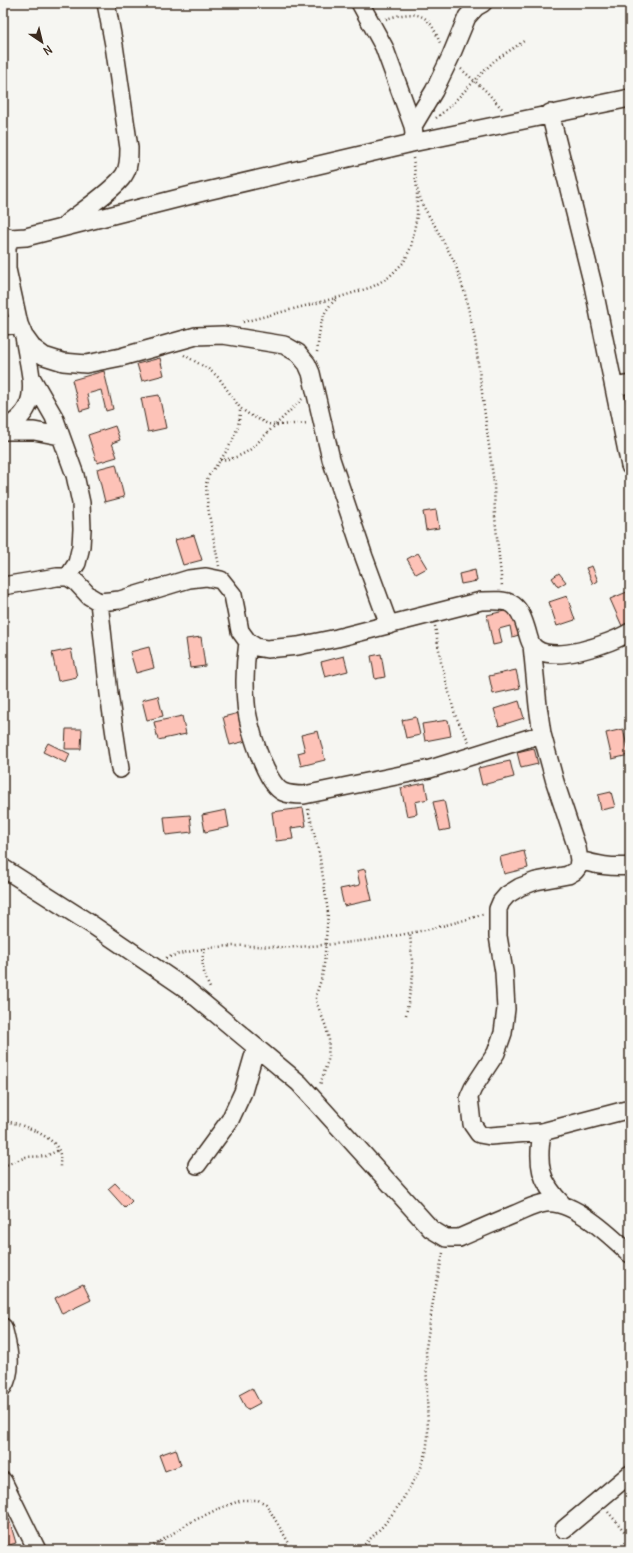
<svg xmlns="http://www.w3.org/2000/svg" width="633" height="1553" viewBox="0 0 633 1553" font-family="Delius,sans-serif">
<rect width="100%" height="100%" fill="#f6f6f2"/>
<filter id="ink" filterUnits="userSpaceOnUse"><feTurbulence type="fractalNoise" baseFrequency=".025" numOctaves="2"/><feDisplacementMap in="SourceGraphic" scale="8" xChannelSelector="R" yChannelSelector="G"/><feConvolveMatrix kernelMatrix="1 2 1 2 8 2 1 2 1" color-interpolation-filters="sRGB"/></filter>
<g filter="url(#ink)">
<path fill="#fdc2b7" stroke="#3b2a1e" d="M160,358l4,17 -22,6 -5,-17z
M104,371l9,38 -7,2 -5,-21 -14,4 3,14 -10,3 -8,-31z
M159,395l7,33 -18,4 -7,-34z
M115,426l5,14 -8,3 5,14 -20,6 -9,-28z
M116,464l8,33 -19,5 -8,-33z
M436,510l3,18 -13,2 -3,-18z
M194,535l8,25 -19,5 -8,-25z
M418,553l9,15 -11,6 -9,-15z
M592,566l6,15 -5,3 -7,-16z
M475,570l2,11 -16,3 -2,-10z
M559,573l7,9 -8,5 -6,-9z
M627,592l3,7v23l-8,4 -12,-27z
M567,596l8,24 -18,6 -8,-24z
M513,609l6,26 -7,2 -2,-11 -11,3 3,14 -9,2 -6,-30z
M201,637l4,29 -15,2 -4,-29z
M149,647l5,21 -18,5 -6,-21z
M71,649l6,28 -19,4 -6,-28z
M381,654l4,23 -10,2 -4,-23z
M344,656l4,15 -23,6 -4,-15z
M516,670l4,18 -27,6 -4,-18z
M158,696l5,20 -16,4 -5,-20z
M519,701l5,17 -25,8 -5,-17z
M239,713l7,28 -16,4 -7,-28z
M182,716l4,18 -28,6 -4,-18z
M416,717l4,18 -14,3 -4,-18z
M448,720l3,16 -26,5 -3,-17z
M66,729h16l-1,20h-16z
M623,729l6,26 -17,4 -6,-26z
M318,731l7,29 -24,6 -3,-13 7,-2 -4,-16z
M48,743l22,11 -4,9 -23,-11z
M534,748l4,16 -17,4 -4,-16z
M510,761l4,16 -32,8 -4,-17z
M425,783l3,16 -13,3 2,12 -10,2 -6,-28z
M611,792l4,15 -14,3 -3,-15z
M444,800l6,29 -10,2 -7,-29z
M303,808l3,18 -15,2 2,11 -17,2 -4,-29z
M226,810l3,17 -24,5 -3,-17z
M190,815l2,17 -26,3 -2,-18z
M524,851l4,17 -24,6 -4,-17z
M365,869l7,31 -28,6 -4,-17 20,-4 -3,-14z
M115,1183l17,18 -7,7 -17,-19z
M83,1284l8,16 -29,14 -7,-16z
M252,1388l8,15 -13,7 -8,-15z
M176,1449l5,16 -16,6 -6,-16z
M9,1519l7,24 -13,4v-26z"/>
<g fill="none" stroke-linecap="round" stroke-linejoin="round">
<g stroke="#3b2a1e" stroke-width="20">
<path id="minor" d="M360,3l24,44 29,79 1,8 -2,9
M550,113l43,172 37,181
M413,126l21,-35 16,-33 17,-41 9,-10 7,-4
M67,223c14,-11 48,-34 57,-48 5,-7 5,-18 5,-27l-15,-103 -8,-42
M3,235l7,3 16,-1 181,-46 205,-48 218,-45
M10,238l-3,10v21l12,55 5,12 8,11 12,9 19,6 23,2 35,-7 75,-21 27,-1 61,10 14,8 9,11 4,9 20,86 33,98 25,68
M3,326l16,-2
M31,377l23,40 21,58 6,28 1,26 -1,17 -4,17 -9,14
M614,387l16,-3
M3,429c43,-21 26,-55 21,-93
M3,431h31l26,5
M3,586l54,-9h11l8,5 13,14 10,6 21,-2 69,-21 17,-2 15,3 12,15 7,36 8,11 8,5 11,2 31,-3 39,-8 144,-37c28,-1 36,-2 45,27 2,6 3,13 6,17 16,22 80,-2 98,-13
M99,602l10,92 11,75
M248,642c-3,20 -4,40 -2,61 1,19 19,81 37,89 7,3 14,3 21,3l126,-26 112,-35
M532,645l6,61 4,28 13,48 22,66 2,12 -1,7 -3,4 -7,4 -32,6 -16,6 -13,8 -6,7 -3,7v27l6,36 2,37 -3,24 -7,20 -23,35 -4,9 3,27 7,10 11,2 52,-4 88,-23
M579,860c18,5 33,8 51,6
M3,868l91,58 91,62 114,95 132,146 15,9h13c18,-8 37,-16 56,-24 10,-4 20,-10 31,-11 27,-3 65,33 84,51
M542,1132c-5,32 -3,49 21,73
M197,1165l33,-45 13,-28 13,-45
M3,1327c5,19 11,42 0,60
M3,1481l34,69
M564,1529l66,-55"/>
</g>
<path stroke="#3b2a1e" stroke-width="2.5" stroke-dasharray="1 3" stroke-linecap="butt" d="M386,19c12,-4 32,-9 42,2 6,6 9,15 12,22
M461,69l25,22 17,19
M436,118l11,-9 47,-48 30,-20
M413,158l4,31 6,17 12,20 20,37 10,31 10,45 19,145 1,33 7,69
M243,322l97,-25 32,-10 17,-10 15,-15 7,-15 6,-32v-23
M317,352c3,-22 2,-40 21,-54
M184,355l26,15 9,8 21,30 10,7 18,9 8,1 32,-2
M220,460c13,-1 21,-4 31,-11l51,-50
M219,566c-3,-18 -16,-72 -12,-86 2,-7 8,-12 12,-18 12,-17 21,-33 21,-53
M435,626l6,36 14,53 14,27
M308,809l11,44 5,30 4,30 -4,52 -2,12 -6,18v6l10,26 3,13 -1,20 -8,25
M204,948c-3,15 -1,26 6,40
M166,958c28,-9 55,-13 84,-12 15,0 31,2 46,1 64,-4 127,-13 188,-33
M406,1015l7,-40 -3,-42
M3,1121c15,1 51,15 56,30 2,5 1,11 1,16
M3,1166l23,-9 20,-1 13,-6
M608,1512l22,26
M159,1542l4,8
M147,1550l42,-27 29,-14 24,-9h16l8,4 27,46
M359,1550l24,-24 17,-22 21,-36 5,-15 2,-17 -2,-88 8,-53 9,-42"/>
<use href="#minor" stroke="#f6f6f2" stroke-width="17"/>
</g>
</g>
<rect width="633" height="1553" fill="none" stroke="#f6f6f2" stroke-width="16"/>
<rect x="8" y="8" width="617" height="1537" fill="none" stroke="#3b2a1e" stroke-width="1.5" filter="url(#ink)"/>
<g transform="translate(42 42) rotate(145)" stroke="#f6f6f2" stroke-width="3" paint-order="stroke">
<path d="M0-3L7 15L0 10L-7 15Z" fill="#3b2a1e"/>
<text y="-6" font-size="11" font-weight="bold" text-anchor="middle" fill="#3b2a1e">N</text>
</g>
</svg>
